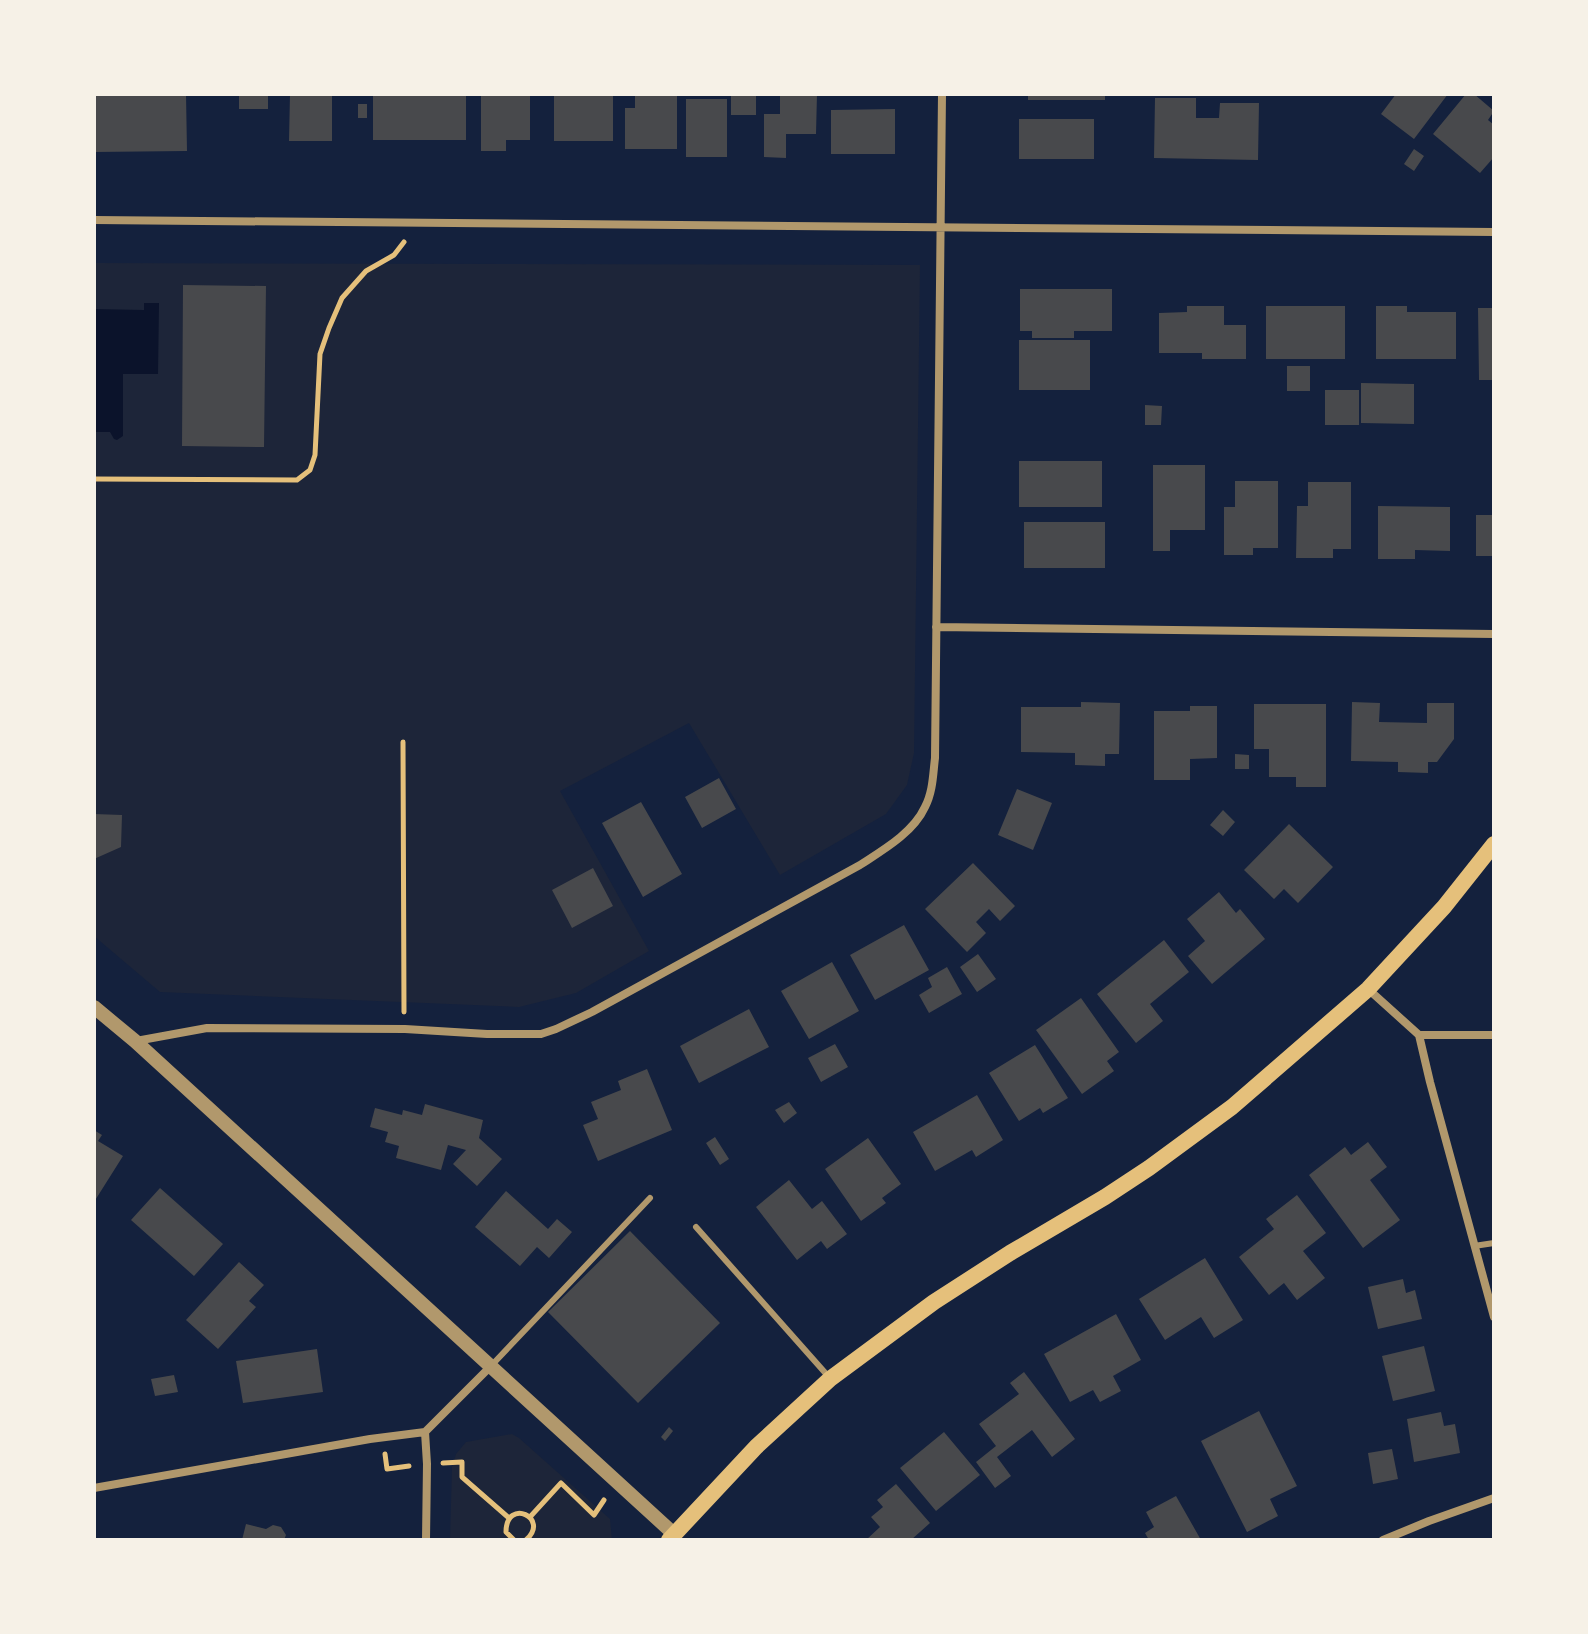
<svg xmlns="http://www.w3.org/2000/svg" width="1588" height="1634" viewBox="0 0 1588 1634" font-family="Quicksand,sans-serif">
<rect width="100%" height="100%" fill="#14213d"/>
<path fill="#1d2539" d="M94,263l826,2 -6,488 -7,32 -21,29 -106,61 -91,-152 -129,68 89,160 -73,42 -57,14 -359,-15 -66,-56z
M512,1434l7,4 91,81 2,21h-162l2,-73 4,-13 10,-12z"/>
<path fill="#0b132b" d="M144,303h15l-1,71h-35v62l-6,4 -3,-1 -4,-7h-16v-123l50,1z"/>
<path fill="#48494c" d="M94,94h92l1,57 -93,1z
M239,94h29v15h-29z
M290,94h42v47h-43z
M373,94h93v46h-93z
M481,94h49v46h-24v11h-25z
M635,94h42v55h-52v-41h10z
M731,94h25v21h-25z
M780,94h37l-1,40h-30v24l-22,-1v-43h16z
M1028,94h77v6h-77z
M1396,94h52l-34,45 -33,-25z
M1466,94h8l20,17 -6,9 6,5v32l-14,16 -47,-39z
M554,95h59v46h-59z
M1155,98h41v20h23l1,-15h39l-1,57 -104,-2z
M686,99h41v58h-41z
M358,104h9v14h-9z
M895,109v45h-64v-44z
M1019,119h75v40h-75z
M1414,149l10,7 -10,15 -10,-7z
M183,285l83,1 -2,161 -82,-1z
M1020,289h92v42h-38v7h-42v-7h-12z
M1187,306h37v19h22v34h-44v-6h-43v-40l28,-1z
M1266,306h79v53h-79z
M1376,306h31v6h49v47h-80z
M1478,308h16v72h-15z
M1019,340h71v50h-71z
M1287,366h23v25h-23z
M1361,383l53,1v40l-53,-1z
M1325,390h34v35h-34z
M1145,405l17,1 -1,19h-16z
M1019,461h83v46h-83z
M1153,465h52v65h-35v21h-17z
M1235,481h43v67h-25v7h-29v-48h11z
M1308,482h43v67h-18v9h-37l1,-52h11z
M1378,506l72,1v44l-35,-1v9h-37z
M1476,515h18v41h-18z
M1024,522h81v46h-81z
M1081,702l39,1 -1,51h-14v12l-30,-1v-12l-54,-1v-45h60z
M1352,702l28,1 -1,19 48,1v-20h27v36l-17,23h-9v11l-30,-1v-10l-47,-1z
M1254,704h72v83h-30v-10h-27v-28h-15z
M1190,706h27v52l-27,1v21h-36v-69h36z
M1235,754l14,1v14h-14z
M719,778l17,31 -34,19 -17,-31z
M1017,789l35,14 -19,47 -35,-15z
M641,802l41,72 -39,23 -41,-74z
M1223,810l12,12 -12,14 -13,-11z
M94,814l28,1 -1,32 -27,12z
M1289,824l44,43 -35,36 -14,-14 -10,10 -30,-29z
M973,863l42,43 -15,15 -11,-12 -13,13 10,11 -19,19 -42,-43z
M593,868l20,38 -41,22 -20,-38z
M1219,892l17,21 4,-4 25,30 -53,45 -24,-28 17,-15 -18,-22z
M904,925l25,45 -54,30 -25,-45z
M1164,940l25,32 -39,32 13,17 -27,22 -39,-49z
M978,954l18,25 -19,13 -17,-25z
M832,962l27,49 -50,28 -28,-48z
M947,967l15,27 -33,19 -10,-18 13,-8 -4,-9z
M1081,998l38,54 -12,9 7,10 -32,23 -46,-64z
M749,1009l20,38 -70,36 -19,-37z
M835,1044l13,23 -27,15 -13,-24z
M1035,1045l33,53 -25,15 -3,-5 -21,13 -30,-48z
M647,1069l25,61 -74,31 -15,-36 15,-6 -7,-17 30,-12 -3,-9z
M977,1095l26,45 -27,17 -4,-7 -37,21 -22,-39z
M789,1102l8,11 -13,10 -9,-13z
M425,1104l58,16 -4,18 23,21 -25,27 -24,-22 13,-14 -18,-5 -7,25 -45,-12 3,-12 -14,-4 3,-10 -18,-5 5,-19 27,7 1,-5 19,5z
M94,1130l8,5 -4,6 25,15 -29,46z
M715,1137l14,22 -9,6 -14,-22z
M868,1138l33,46 -19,14 4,5 -25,18 -36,-52z
M1368,1142l19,25 -17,13 30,40 -37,28 -54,-73 36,-28 6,8z
M789,1180l23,29 10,-8 25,33 -20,15 -6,-8 -24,19 -41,-53z
M160,1188l63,56 -29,32 -63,-56z
M506,1191l42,38 9,-10 15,13 -23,26 -12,-11 -17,19 -45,-39z
M1297,1195l29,38 -23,18 22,27 -28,22 -13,-17 -15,12 -30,-38 35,-28 -8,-10z
M630,1231l90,92 -82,80 -90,-91z
M1205,1258l38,62 -29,18 -13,-21 -36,23 -26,-41z
M239,1262l25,23 -15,16 7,6 -38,42 -32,-29z
M1403,1279l3,14 9,-3 7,29 -44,10 -10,-42z
M1116,1314l25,46 -28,16 8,15 -21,11 -7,-12 -23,12 -26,-48z
M1424,1346l11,45 -42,10 -11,-45z
M317,1349l6,43 -80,11 -7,-42z
M1024,1372l51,67 -23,18 -20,-27 -35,27 14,19 -16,12 -19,-26 20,-16 -17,-22 40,-30 -9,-11z
M174,1375l4,17 -23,4 -4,-17z
M1259,1411l38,75 -27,13 8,17 -31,16 -46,-91z
M1441,1412l3,14 11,-2 5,29 -46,9 -7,-43z
M669,1427l4,4 -8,10 -4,-4z
M944,1432l36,43 -44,36 -36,-43z
M1392,1449l6,30 -25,5 -5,-31z
M896,1484l34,39 -19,17h-45l14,-13 -9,-10 12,-10 -6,-7z
M1176,1496l25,44h-52l-4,-7 9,-6 -8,-15z
M246,1524l20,5 7,-4 8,2 5,8 -2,5h-42z"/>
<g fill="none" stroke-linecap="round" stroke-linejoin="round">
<path stroke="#e5c07b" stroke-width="5" d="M94,479l203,1 13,-10 5,-15 5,-101 9,-26 13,-30 24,-27 28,-16 10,-13
M403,742l1,270
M385,1454l2,15 22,-3
M443,1463l19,-1v15l47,41
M530,1517l31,-34 33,32 10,-15
M514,1540l-8,-8c0,-35 45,-14 20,8"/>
<path stroke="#b1986c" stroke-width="6" d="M696,1227l132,149
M1474,1246l20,-3
M490,1367l160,-169"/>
<path stroke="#b1986c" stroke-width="8" d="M94,220l1400,12
M936,627l558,7
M1368,989l51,46h75
M1419,1035l11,47 64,235
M136,1041l71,-13 198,1 82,5h54l15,-5 36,-17 268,-147c23,-15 53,-32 65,-58 8,-15 8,-33 10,-49l7,-664
M94,1488l276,-49 55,-7
M426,1540l1,-76 -2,-32 65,-65
M1383,1540l46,-19 65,-23"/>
<path stroke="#b1986c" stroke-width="14" d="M94,1007l41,34 539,493"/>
<path stroke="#e5c07b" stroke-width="16" d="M669,1540l87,-93 74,-68 104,-77 76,-49 95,-56 44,-29 83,-61 136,-118 76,-82 50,-63"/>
</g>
<rect width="1588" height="1634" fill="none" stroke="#f6f1e7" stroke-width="192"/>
</svg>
